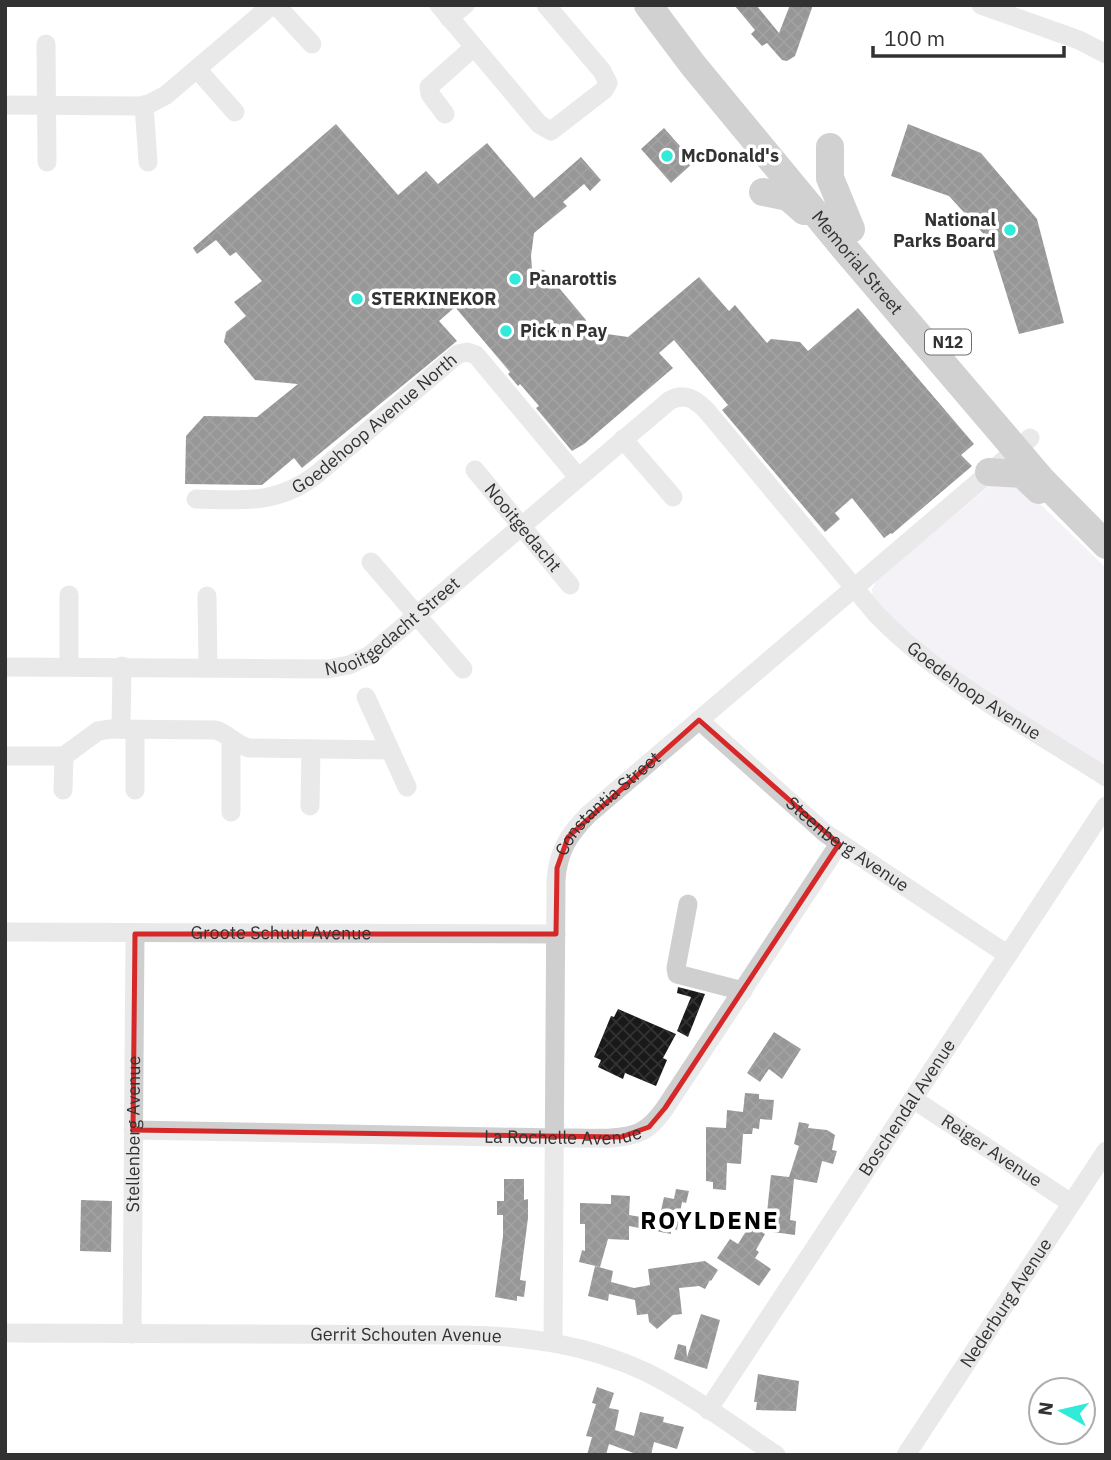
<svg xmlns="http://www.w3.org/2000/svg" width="1111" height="1460" viewBox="0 0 1111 1460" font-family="'IBM Plex Sans',sans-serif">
<defs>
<pattern id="building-cross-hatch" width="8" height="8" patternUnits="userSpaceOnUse" patternTransform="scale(1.75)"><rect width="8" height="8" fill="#191919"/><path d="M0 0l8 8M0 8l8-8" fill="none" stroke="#323232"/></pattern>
</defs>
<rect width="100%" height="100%" fill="#fff"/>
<path fill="#e6e0ee" d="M1011,481l23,17 72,70v203l-191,-128 -42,-42 -1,-12 7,-12 112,-92z"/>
<path fill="url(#building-cross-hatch)" d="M734,5h22l23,28 11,-28h23l-18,51 -8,5 -5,-1 -15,-17 -5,3 -11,-12 4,-4z
M336,124l62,71 28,-24 12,13 49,-41 47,55 47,-41 20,23 -11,11 -6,-7 -21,18 4,4 -33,27 -3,23 1,13 12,1 42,50v11l42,6 71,-60 30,34 6,-6 32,38 4,-4 29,3 8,9 50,-43 116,136 -13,11 11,11 -80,68 -1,-1 -7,5 -32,-40 -17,15 5,6 -15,13 -103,-122 6,-5 -54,-65 -15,13 14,15 -89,76 -12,7 -36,-43 3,-2 -19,-22 -2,2 -10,-12 2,-2 -55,-65 -16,14 18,20 -155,127 -8,-10 -32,27 -77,-1 1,-48 18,-20 53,1 41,-33 -43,-4 -31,-38 2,-10 20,-16 -12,-14 28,-21 -26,-29 -6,4 -14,-16 -19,14 -4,-6z
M908,124l73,29 56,66 27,104 -45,11 -29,-93 -41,-45 -58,-20z
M664,128l30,34 -23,21 -30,-34z
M678,987l27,7 -17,43 -11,-6 14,-34 -14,-4z
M618,1009l58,25 -13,24 4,2 -11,26 -31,-13 -2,6 -25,-12 3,-7 -7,-3 17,-41 3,1z
M774,1032l27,17 -19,30 -13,-10 -9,13 -13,-9z
M745,1093l14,1v5l15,1 -2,20 -12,-1 -1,10 -6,-1 -1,6h-9l-2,30 -14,-1 -1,27 -13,-1v-7l-7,-1v-54l20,1 1,-18 16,2z
M799,1122l10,2 -1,4 19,2 8,5 -3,15 5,1 -4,13 -11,-3 -5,22 -23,-4 -4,41 6,1 -1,14 -30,-4 6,-56 18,2 10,-31 -5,-2z
M504,1179h20v21l4,-1v19l-8,62 6,1 -2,16 -7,-1v5l-22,-4 8,-61v-21h-6v-14h7z
M676,1189l13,2 -3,12 -4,-1 -5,28 -6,-2v6l-42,-8v14l-21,-1 -8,28 -21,-5 3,-12 3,1v-27h-5v-21l31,1v-9l19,1 -1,19 30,5 5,-23 10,2z
M81,1200l31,1 -1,51 -31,-1z
M750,1225l15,9 -9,16 3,2 -4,6 16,11 -12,17 -42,-28 13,-19 8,5z
M705,1261l13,9 -7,11 -1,-1 -5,9 -6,-3 -20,2 3,26 -9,1 -16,14 -8,-7 -1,-8 -11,1 -2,-15 -26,-6 -1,7 -20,-5 7,-30 18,5 -2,11 23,6 16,-3 -2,-16z
M701,1314l19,6 -13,49 -33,-10 4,-15 8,2 1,11z
M758,1374l41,7 -3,30 -40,-1 1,-8h-3z
M597,1387l17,6 -5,15 10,2 -4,20 19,6 6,-24 24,5 -1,5 21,5 -7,22 -23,-7 -3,13h-12l-30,-11 -3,11h-19l5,-18 -6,-1 10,-32 -4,-1z"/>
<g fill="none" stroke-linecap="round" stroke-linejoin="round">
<g stroke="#cfcfcf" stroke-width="19">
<path d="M276,5l36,39"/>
<path d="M439,5l100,119 12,7 53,-41 4,-7 -6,-12 -56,-66"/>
<path d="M981,5l98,35 27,14"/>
<path d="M449,18l16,-13"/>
<path d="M46,44l1,118"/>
<path d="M197,69l38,43"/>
<path d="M5,105l133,1 11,-2 17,-9 106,-90"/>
<path d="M144,105l4,57"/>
<path d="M445,114l-15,-20 -1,-7 45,-40"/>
<path d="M623,439l50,58"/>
<path id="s1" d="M475,470l95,115"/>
<path id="s2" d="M196,499c46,1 82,6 121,-25l141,-120 9,-2 9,3 102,122"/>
<path d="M371,562l92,107"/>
<path d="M207,596l1,72"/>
<path d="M69,666v-71"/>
<path id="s3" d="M5,667l323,2 21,-4 21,-10 299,-254c15,-9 26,-2 37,9l171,205c63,65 153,113 229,162"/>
<path d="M366,697l41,90"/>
<path id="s4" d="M699,720l126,113 183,122"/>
<path d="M121,729l1,-63"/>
<path d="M5,756h59l34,-25 13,-2 104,1c13,3 20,15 34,18l139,2"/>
<path d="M63,790l1,-34"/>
<path d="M135,790v-60"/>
<path d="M310,806l1,-57"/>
<path d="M231,812v-73"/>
<path d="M688,904l-12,64 1,6 66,17"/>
<path id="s5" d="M5,932l551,2"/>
<path id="s6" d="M913,1099l158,104"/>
<path id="s7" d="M133,1130l422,8c23,-1 64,4 85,-6 11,-5 18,-14 25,-24l174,-264"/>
<path id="s8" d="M5,1333l459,2c64,1 124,10 182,37 46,23 88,55 130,83"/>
<path id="s9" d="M132,1334l3,-400"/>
<path id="s10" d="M553,1342l3,-462c2,-29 13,-46 33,-66l441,-376"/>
<path id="s11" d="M708,1410l398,-604"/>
<path id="s12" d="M906,1455l200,-304"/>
</g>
<g stroke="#999" stroke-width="28">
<path id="s13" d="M648,5l45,60 152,184 197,231 64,65"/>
<path d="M830,147v31l21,51"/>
<path d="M763,192l25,5 16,14"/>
<path d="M989,472l33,2 17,16"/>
</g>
</g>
<path d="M0 0H1111V1460H0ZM699,720l140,124 -174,264 -16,19 -28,10 -488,-7 2,-196h421l1,-66 11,-31z" fill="#fff" fill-opacity=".55" fill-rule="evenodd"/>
<path fill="none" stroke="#d62828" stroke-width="5" stroke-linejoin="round" d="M699,720l140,124 -174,264 -16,19 -28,10 -488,-7 2,-196h421l1,-66 11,-31z"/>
<g fill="#32ead9" stroke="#fff" stroke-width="2.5">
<circle cx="667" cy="156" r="7"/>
<circle cx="1010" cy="230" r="7"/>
<circle cx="515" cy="279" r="7"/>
<circle cx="357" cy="299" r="7"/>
<circle cx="506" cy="331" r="7"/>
</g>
<g text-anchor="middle" stroke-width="7" stroke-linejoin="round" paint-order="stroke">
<rect fill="#fff" stroke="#707070" stroke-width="2" x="925" y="329.5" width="46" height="25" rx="5"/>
<g font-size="16" font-weight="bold" fill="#323232">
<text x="948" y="348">N12</text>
</g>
<g font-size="18" font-weight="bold" fill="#323232" stroke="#fff" text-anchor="start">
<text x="681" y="162">McDonald's</text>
<text x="996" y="226" text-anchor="end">National<tspan x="996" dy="21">Parks Board</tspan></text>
<text x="529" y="285">Panarottis</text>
<text x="371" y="305">STERKINEKOR</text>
<text x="520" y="337">Pick n Pay</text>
</g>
<g font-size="18" fill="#323232" stroke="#fff">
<text dy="6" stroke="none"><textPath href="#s13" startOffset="332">Memorial Street</textPath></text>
<text dy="6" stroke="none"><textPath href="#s2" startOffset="203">Goedehoop Avenue North</textPath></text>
<text dy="6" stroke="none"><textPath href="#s1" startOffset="75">Nooitgedacht</textPath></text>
<text dy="6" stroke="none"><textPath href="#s3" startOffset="401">Nooitgedacht Street</textPath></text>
<text dy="6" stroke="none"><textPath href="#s3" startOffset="1192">Goedehoop Avenue</textPath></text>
<text dy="6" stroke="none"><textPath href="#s10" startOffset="558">Constantia Street</textPath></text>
<text dy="6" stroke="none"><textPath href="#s4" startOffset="194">Steenberg Avenue</textPath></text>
<text dy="6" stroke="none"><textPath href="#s5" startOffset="276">Groote Schuur Avenue</textPath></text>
<text dy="6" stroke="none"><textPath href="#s11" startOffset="362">Boschendal Avenue</textPath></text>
<text dy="6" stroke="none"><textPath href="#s7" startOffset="430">La Rochelle Avenue</textPath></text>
<text dy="6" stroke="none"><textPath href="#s9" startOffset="200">Stellenberg Avenue</textPath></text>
<text dy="6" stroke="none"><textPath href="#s6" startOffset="94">Reiger Avenue</textPath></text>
<text dy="6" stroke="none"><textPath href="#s12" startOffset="182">Nederburg Avenue</textPath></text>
<text dy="6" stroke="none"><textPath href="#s8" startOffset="401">Gerrit Schouten Avenue</textPath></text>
</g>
<g font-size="24" font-weight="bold" letter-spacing="2" fill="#000" stroke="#fff">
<text x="710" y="1229">ROYLDENE</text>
</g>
</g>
<rect width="1111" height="1460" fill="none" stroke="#323232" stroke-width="14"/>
<g transform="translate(1062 1411) rotate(278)"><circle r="33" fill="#ffffff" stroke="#adadad" stroke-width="2"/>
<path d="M0-5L12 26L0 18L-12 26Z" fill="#32ead9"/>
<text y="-10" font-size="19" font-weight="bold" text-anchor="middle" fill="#323232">N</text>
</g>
<path d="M873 46v10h191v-10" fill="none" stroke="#323232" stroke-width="3.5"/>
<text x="884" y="46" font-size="21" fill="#323232" stroke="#ffffff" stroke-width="5" paint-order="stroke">100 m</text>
</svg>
